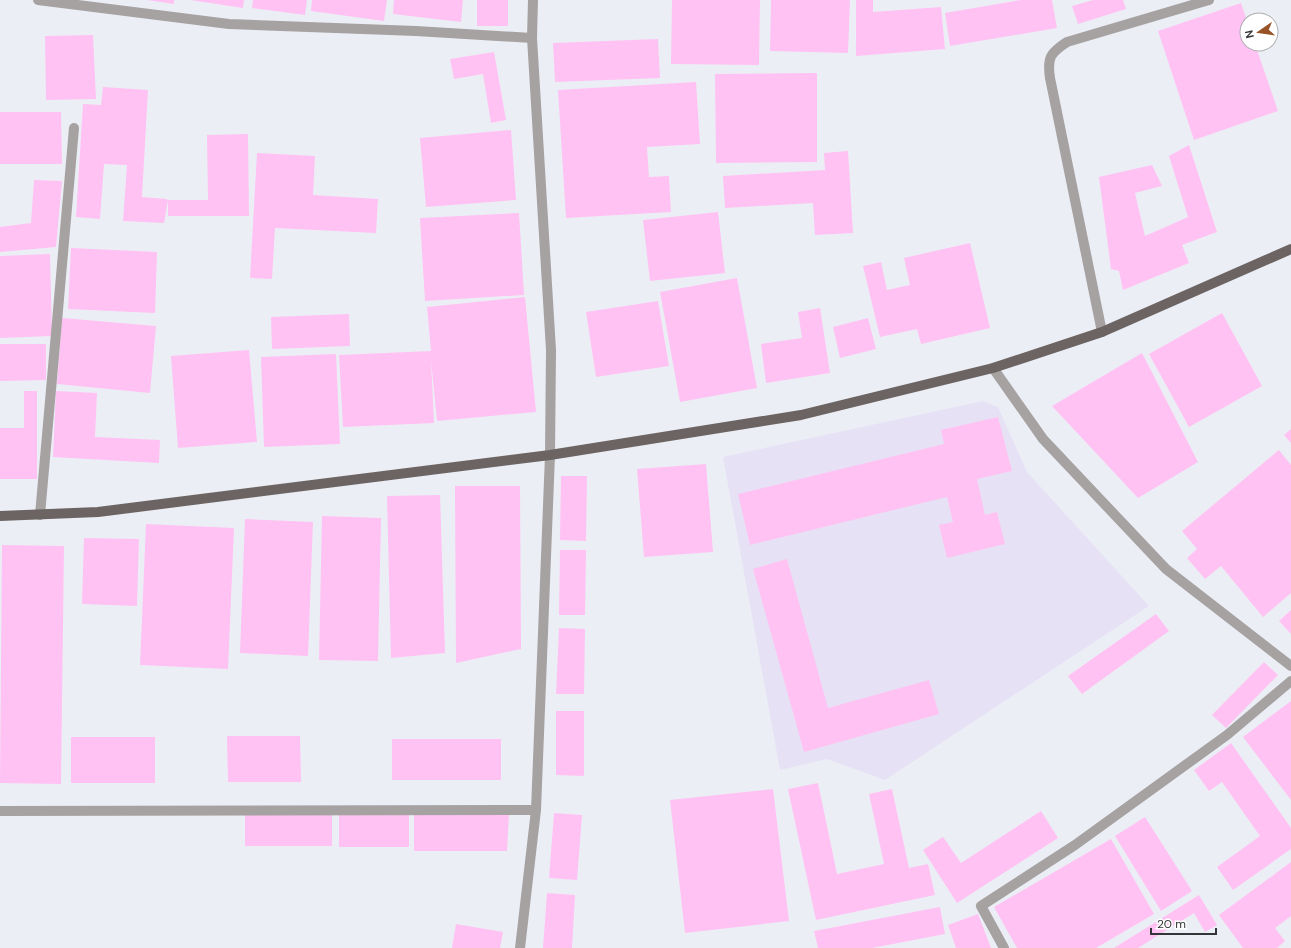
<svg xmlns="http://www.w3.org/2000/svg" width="1291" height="948" viewBox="0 0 1291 948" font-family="'DM Sans',sans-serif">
<rect width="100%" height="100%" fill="#eceef6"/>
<path fill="#e7e1f6" d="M983,401l15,6 29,65 122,134 -264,174 -58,-21 -47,11 -57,-313z"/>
<path fill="#ffc2f3" d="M147,0h27v4z
M190,0h54l-1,8z
M253,0h54l-2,15 -53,-7z
M312,0h75l-3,21 -73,-10z
M394,0h69l-2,22 -68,-8z
M477,0h31v26h-31z
M672,0h88l-1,65 -88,-1z
M771,0h79l-2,53 -78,-2z
M856,0h17v12l68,-5 4,42 -89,7z
M1021,0h31l5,28 -107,18 -5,-33z
M1093,0h30l3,9 -48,15 -6,-18z
M1241,3l6,18v23h8l23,67 -84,29 -36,-109z
M93,35l3,64 -50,1 -1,-64z
M658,39l2,39 -105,4 -2,-39z
M494,52l12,68 -15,3 -8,-49 -29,5 -4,-20z
M817,73v89l-101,1 -1,-89z
M696,82l4,62 -53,3 2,30 20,-1 2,36 -105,6 -8,-128z
M103,87l45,3 -6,107 24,2 2,1h40l-1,-65 41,-1 1,82h-81v-16l-4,23 -41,-2 4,-56 -23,-1 -4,55 -24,-2 7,-113 18,1z
M0,112h61l1,52h-62z
M511,130l5,70 -90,7 -6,-69z
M1189,145l28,87 -35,13 7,18 -66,27 -4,-19 -8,-2 -12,-92 53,-12 10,21 -27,7 10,43 43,-19 -19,-61z
M848,151l5,82 -38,2 -2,-32 -88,5 -2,-32 102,-6 -1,-17z
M257,153l58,3 -2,39 65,4 -2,34 -101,-5 -3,51 -22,-1z
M34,180l28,1 -6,66 -56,5v-25l31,-4z
M718,212l7,61 -75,8 -7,-61z
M519,213l5,82 -99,6 -5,-83z
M970,243l20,85 -69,16 -4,-15 -37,8 -17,-71 18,-4 6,28 23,-5 -6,-27z
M71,248l86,4 -2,61 -87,-4z
M50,254l2,82 -52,2v-82z
M737,278l20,110 -77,14 -20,-110z
M525,297l11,115 -99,9 -6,-61 3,63 -91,4 -4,-72 92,-4 -4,-44z
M658,301l11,65 -73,11 -10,-65z
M820,308l10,65 -64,10 -5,-39 41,-6 -4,-26z
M1222,313l40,73 -73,41 -40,-73z
M349,314l1,32 -78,3 -1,-32z
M62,318l94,8 -6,67 -93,-9z
M868,318l8,31 -36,9 -7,-31z
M0,344h46v36l-46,1z
M249,350l8,92 -79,6 -7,-92z
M1142,353l56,109 -60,36 -86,-92z
M336,354l4,90 -76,3 -3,-90z
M24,391h13v88h-37v-51h24z
M56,391l41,2 -2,44 65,3 -1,23 -106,-6z
M998,417l14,54 -35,8 8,36 12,-3 8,32 -58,14 -8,-33 14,-3 -6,-25 -197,48 -12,-51 206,-50 -3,-14z
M1291,429v14l-7,-8z
M1279,450l12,15v128l-28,24 -42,-51 -16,13 -18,-21 10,-9 -15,-18z
M706,464l7,88 -69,5 -7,-88z
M561,476h26l-1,65 -26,-1z
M455,486h65l1,163 -65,14z
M440,495l5,158 -54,5 -4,-162z
M322,516l59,2 -3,143 -59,-1z
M245,519l68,3 -5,134 -68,-3z
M146,524l88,4 -6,141 -88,-4z
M84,538l55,1 -2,67 -55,-2z
M2,545l62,1 -3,238 -61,-1z
M560,550h26l-1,65h-26z
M787,559l41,149 101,-28 10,34 -135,38 -51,-183z
M1291,610v24l-12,-13z
M1156,614l13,17 -87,63 -14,-18z
M559,628l26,1 -1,65h-28z
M1264,662l14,13 -52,53 -14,-13z
M1291,701v99l-48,-63z
M556,711h28v65l-28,-1z
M227,736h73l1,46h-73z
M71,737h84v46h-84z
M392,739h109v41h-109z
M1231,743l60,85v21l-58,41 -16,-23 43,-31 -38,-54 -13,9 -15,-21z
M818,783l19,91 47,-10 -15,-70 23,-5 17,79 19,-4 7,31 -119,25 -28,-131z
M773,789l16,132 -104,12 -15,-133z
M1041,811l17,27 -101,65 -34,-53 20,-13 18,26z
M554,813l28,2 -5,65 -28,-2z
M339,814h70v33h-70z
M414,814h95l-2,37h-93z
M245,815h87v31h-87z
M1145,817l47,74 -31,20 -46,-75z
M1111,839l43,75 -58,34h-79l-23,-41z
M1291,862v54l-16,12 10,13 -8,7h-34l-24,-33z
M547,893l28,2 -3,53h-29z
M1199,895l18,30 -12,7 -11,-19 -56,35h-24z
M940,907l5,27 -73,14h-54l-4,-17z
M978,914l13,34h-35l-8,-23z
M456,924l47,8 -3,16h-48z"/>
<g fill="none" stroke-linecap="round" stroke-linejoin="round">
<path stroke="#a6a2a1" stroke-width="10" d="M38,0l191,24 187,7 116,7
M1102,332l-52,-254c-3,-20 0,-25 17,-36l142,-42
M993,368l50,71 123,130 125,97
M40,515l34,-387
M0,811l536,-1
M520,948l16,-138 14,-355 1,-105 -19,-312 1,-38
M1004,948l-23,-42 94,-61 152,-110 64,-54"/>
<path stroke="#6b6462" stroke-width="10" d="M0,516l98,-4 452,-57 251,-40 192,-47 109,-36 189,-83"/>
</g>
<g transform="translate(1259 32) rotate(257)"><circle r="19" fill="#ffffff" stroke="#aeaeaf"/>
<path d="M0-3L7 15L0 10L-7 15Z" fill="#975325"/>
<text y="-6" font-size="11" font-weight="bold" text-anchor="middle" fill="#343538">N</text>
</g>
<path d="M1151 928v6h65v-6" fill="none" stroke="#343538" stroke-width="2"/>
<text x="1157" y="928" font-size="12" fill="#343538" stroke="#ffffff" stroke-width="3" paint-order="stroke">20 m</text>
</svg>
